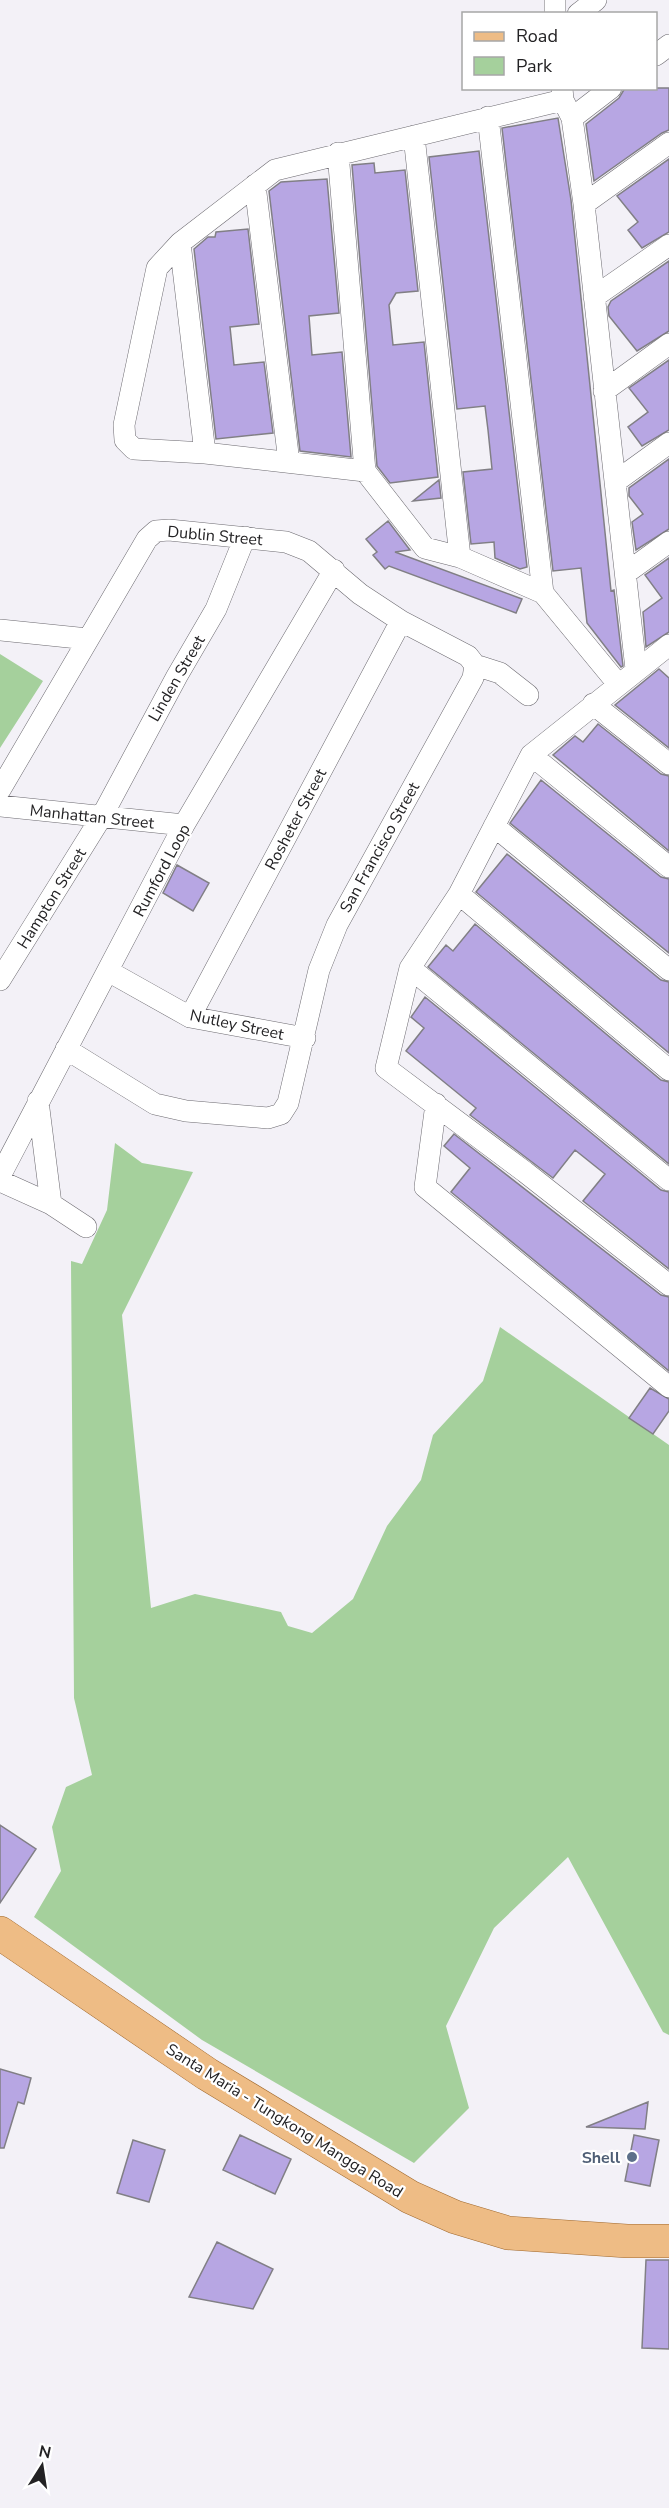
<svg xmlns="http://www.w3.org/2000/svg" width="669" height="2508" viewBox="0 0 669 2508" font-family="'Nunito Sans',sans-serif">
<rect width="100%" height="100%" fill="#f3f1f7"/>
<path fill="#a5d09c" d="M0,654l43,27 -43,67z
M115,1143l27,20 51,9 -71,143 29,293 44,-14 86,18 7,14 24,7 41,-34 34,-73 34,-46 12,-45 50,-54 17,-54 169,118v590l-6,-3 -95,-175 -74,71 -48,98 23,82 -55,55 -212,-123 -168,-123 27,-46 -9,-44 14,-40 26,-12 -18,-77 -3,-437 11,3 25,-54z"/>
<path fill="#b7a6e3" stroke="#817f85" stroke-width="1.5" d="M625,88h44v42l-7,3 -68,48 -8,-57 33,-26z
M558,118l13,82 40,391 3,-1 9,76 -2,1 -34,-44 -6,-55 -28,3 -51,-443z
M479,151l48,416 -7,2 -25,-11 -1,-16 -23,2 -8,-72 29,-3 -4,-39 -3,-24 -28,3 -28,-252z
M669,159v73l-27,16 -14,-18 10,-8 -21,-26z
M374,163l1,10 30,-3 13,121 -22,2 -7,12 4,40 31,-3 14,135 -48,6 -13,-17 -25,-301z
M327,179l12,134 -30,3 3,39 30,-3 9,105 -51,-6 -31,-260 12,-9z
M248,229l11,95 -29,3 4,38 30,-3 9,71 -57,6 -22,-190 14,-12h7l1,-5z
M669,261v70l-32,20 -28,-35 -1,-9 3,-6z
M669,360v70l-27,16 -14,-19 20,-15 -19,-24z
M669,459v70l-33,21 -4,-28 11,-8 -14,-18v-8z
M439,480l2,18 -28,3z
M388,521l22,29 -15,2 127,47 -6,14 -127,-47 -4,3 -12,-14 4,-3 -11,-13z
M669,558v74l-23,15 -3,-35 19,-14 -17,-23z
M659,669l10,9v70l-54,-43z
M598,724l63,50 8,2v75l-116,-96 22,-19 8,6z
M541,780l120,97 8,2v74l-159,-130z
M507,854l154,126 8,2v71l-193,-161z
M177,865l32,18 -16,28 -30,-18z
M475,924l186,156 8,2v82l-241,-197 18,-22 7,6z
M425,997l236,193 8,2v77l-86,-68 22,-27 -30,-24 -22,28 -83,-63 6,-7 -70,-57 18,-23 -13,-11z
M454,1134l207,161 8,2v74l-218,-179 19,-24 -26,-22z
M650,1388l19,11v12l-16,23 -24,-16z
M0,1825l36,24 -36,54z
M0,2069l31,9 -7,26 -6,-2 -14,46h-4z
M648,2102l-3,27 -59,-2z
M240,2135l51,24 -16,35 -52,-24z
M634,2135l25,5 -9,46 -25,-5z
M133,2140l32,10 -16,52 -32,-9z
M217,2242l56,27 -20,40 -64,-12z
M646,2260h23v89l-27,-1z"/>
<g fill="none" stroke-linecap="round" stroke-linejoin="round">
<g stroke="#6c6a70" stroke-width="22">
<path id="minor" d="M555,14v-14
M578,14l18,-14
M656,55l13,-10
M562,88l1,12 9,18 12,86 52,465
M563,100l-288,70 -95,73 25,210 160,18 60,77 35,9 83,36 75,91
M488,117l55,476
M572,118l39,-30
M414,136l46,421
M338,153l27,318
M255,185l34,277
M584,204l85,-61
M180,243l-23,25 -33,157 1,15 9,9 71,4
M594,297l75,-52
M604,391l65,-47
M615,482l54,-39
M626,573l43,-31
M0,630l88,9
M669,645l-138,110 -72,139 -49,74 -24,100 139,104 144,113
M593,704l76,60
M531,755l138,112
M0,790l147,-251 9,-8 13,-1 117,12 23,9 51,43 41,27 67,35 7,9 25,8 28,22
M0,806l184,19
M494,826l175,144
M459,894l210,176
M410,968l259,212
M108,971l82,46 115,21
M0,980l102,-164 75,-140 39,-67 29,-72
M190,1017l211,-396
M66,1049l89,55 31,7 82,7 13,-4 7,-11 31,-133 18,-45 136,-247 2,-13
M38,1101l13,103
M436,1104l-11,83 244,200
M0,1176l184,-351 150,-255
M0,1181l51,23 35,23"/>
</g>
<g stroke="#a0692e" stroke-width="34">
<path id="primary" d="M0,1933l207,141 203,123 45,20 53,16 119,8h42"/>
</g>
<use href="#minor" stroke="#fff" stroke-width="21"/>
<use href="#primary" stroke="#eebc85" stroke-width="33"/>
</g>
<circle fill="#5c6f8a" stroke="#fff" stroke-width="2" cx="632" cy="2157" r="6"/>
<g text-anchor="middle" stroke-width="4.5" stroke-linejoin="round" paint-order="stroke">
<g font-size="16" fill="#232224" stroke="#fff">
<text transform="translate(215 535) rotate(5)" y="6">Dublin Street</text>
<text transform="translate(176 678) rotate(-60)" y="6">Linden Street</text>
<text transform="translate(92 816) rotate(6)" y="6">Manhattan Street</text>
<text transform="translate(295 819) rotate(-62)" y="6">Rosheter Street</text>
<text transform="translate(379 847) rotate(-61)" y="6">San Francisco Street</text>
<text transform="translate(161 870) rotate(-62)" y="6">Rumford Loop</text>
<text transform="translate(51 898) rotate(-58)" y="6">Hampton Street</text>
<text transform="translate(237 1024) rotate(12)" y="6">Nutley Street</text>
<text transform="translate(285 2120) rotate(32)" y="6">Santa Maria - Tungkong Mangga Road</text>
</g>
<g font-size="16" font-weight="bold" fill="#4e5e75" stroke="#fff" text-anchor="end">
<text x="620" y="2163">Shell</text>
</g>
</g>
<rect x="462" y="12" width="195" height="78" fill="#ffffff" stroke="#a7a7a7" stroke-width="1.5"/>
<rect x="474" y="32" width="30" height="9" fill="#eebc85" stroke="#a7a7a7" stroke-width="1.5"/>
<text x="516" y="42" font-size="18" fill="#232224">Road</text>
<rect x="474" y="57" width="30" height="18" fill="#a5d09c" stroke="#a7a7a7" stroke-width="1.5"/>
<text x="516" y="72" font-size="18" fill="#232224">Park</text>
<g transform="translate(42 2466) rotate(12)" stroke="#ffffff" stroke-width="4.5" paint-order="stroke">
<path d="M0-4.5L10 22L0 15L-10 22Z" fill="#232224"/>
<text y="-9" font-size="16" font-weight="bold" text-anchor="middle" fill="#232224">N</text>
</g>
</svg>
